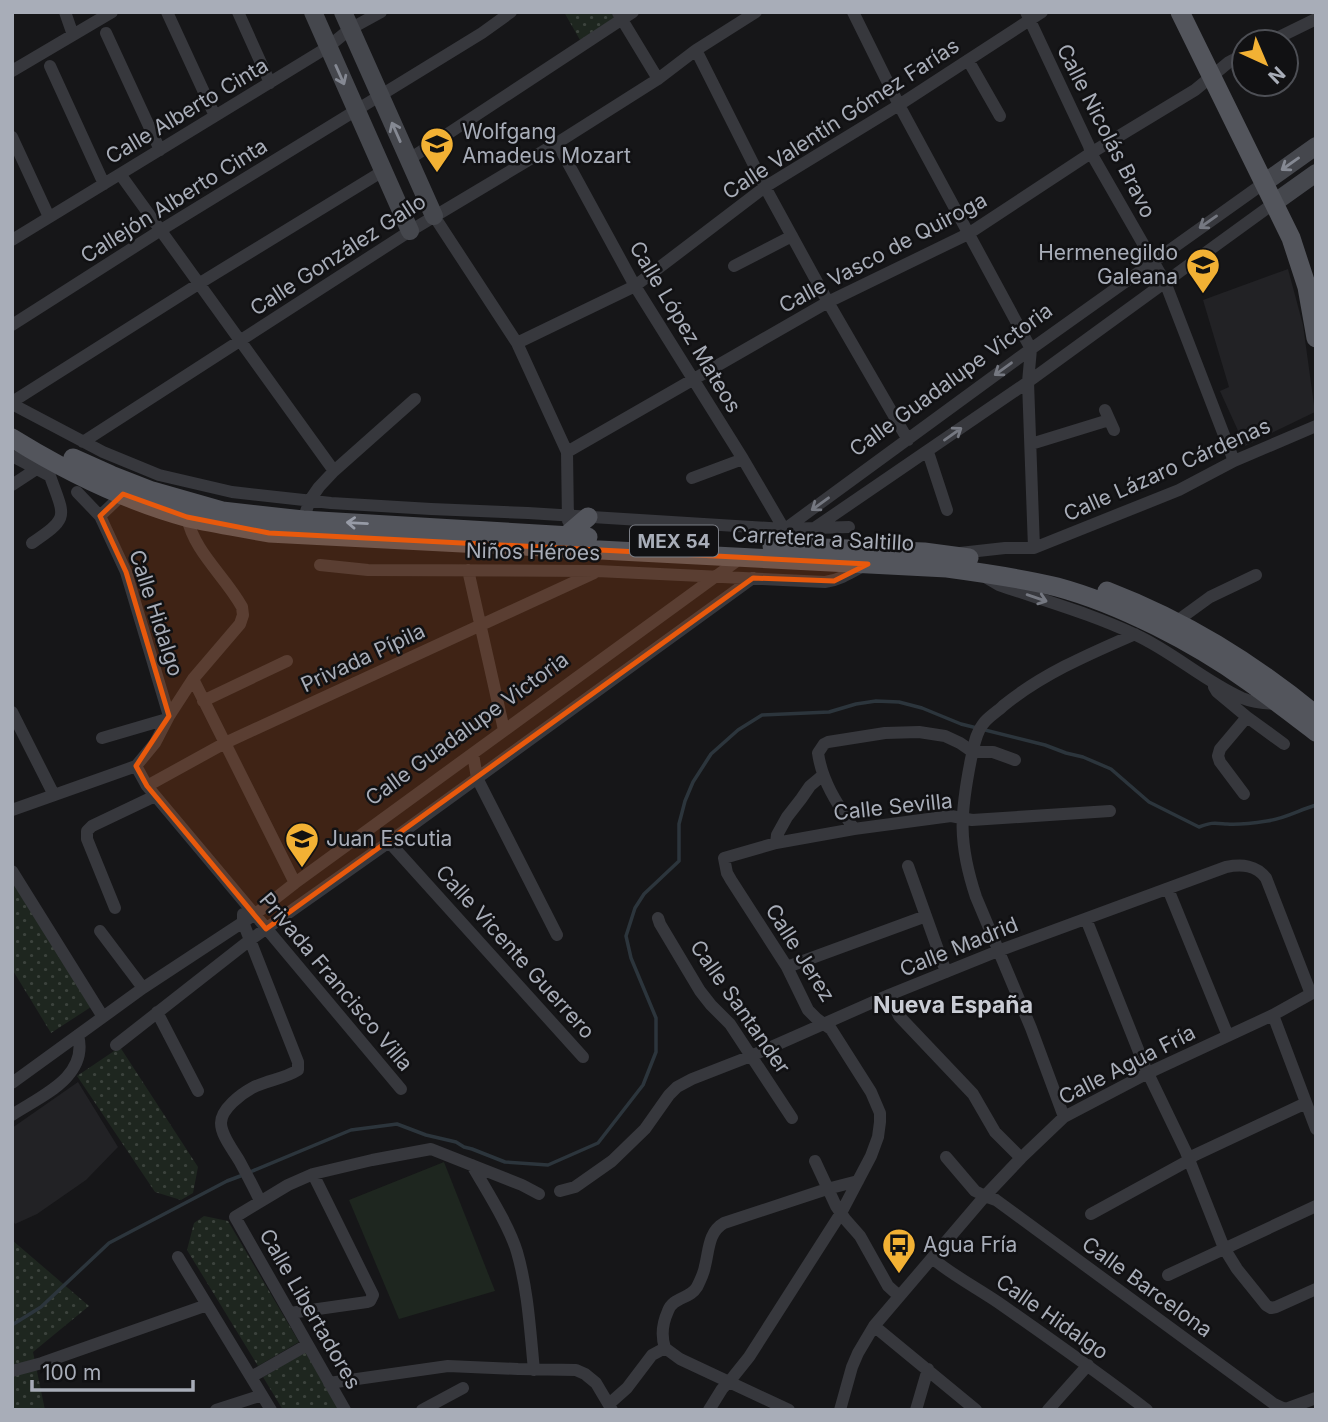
<svg xmlns="http://www.w3.org/2000/svg" width="1328" height="1422" viewBox="0 0 1328 1422" font-family="Inter,sans-serif">
<defs>
<pattern id="green-dots" width="8" height="8" patternUnits="userSpaceOnUse" patternTransform="scale(1.75)"><rect width="8" height="8" fill="#1e261f"/><path d="M2 2h.1M6 6h.1" fill="none" stroke="#3c433d" stroke-width="1.8" stroke-linecap="round"/></pattern>
</defs>
<rect width="100%" height="100%" fill="#161618"/>
<path fill="#222225" d="M1288,269l15,56 12,87 -70,34 -25,-55 9,-4 -26,-87z
M78,1082l40,65 -32,33 -49,34 -22,10 -3,-5v-91z"/>
<path fill="url(#green-dots)" d="M564,12h47l3,6 -34,22z
M12,878l79,129 -40,26 -39,-64z
M120,1047l78,120 -5,26 -12,7 -26,-8 -78,-116z
M204,1216l24,5 71,121 -41,24 -71,-116 7,-27z
M12,1240l77,66 -56,46 12,58h-33z
M305,1352l36,58h-58l-20,-33z"/>
<path fill="#1e261f" d="M444,1162l51,129 -96,28 -50,-119z"/>
<g fill="none" stroke-linecap="round" stroke-linejoin="round">
<path stroke="#2c353c" stroke-width="3.5" d="M250,1172l101,-42 46,-6 29,11 30,7 8,5 8,2 33,13 43,3 50,-22 45,-58 13,-33v-34l-25,-60 -5,-22 9,-28 9,-14 35,-33v-37l6,-23 8,-19 18,-28 27,-24 24,-15 67,-3 27,-8 20,-3 23,1 23,6 39,16 84,21 21,8 17,4 28,12 38,33 50,25c13,-5 15,-4 28,-3 13,1 27,-1 40,-3 17,-2 32,-11 49,-16
M12,1325l29,-18 68,-64 118,-62 16,-6"/>
<path stroke="#37383d" stroke-width="12" d="M65,12l8,23
M167,12l48,104
M238,12l32,71
M853,12l46,93 132,244 -3,33 6,166
M1026,12l63,134 2,7 74,129 69,179
M618,13l40,66
M106,33l54,117
M1269,42l47,-23
M696,50l69,137 63,115 80,138
M968,60l32,56
M50,66l54,118
M12,71l100,-59
M12,137l37,80
M557,143l78,143 108,173 41,70
M408,160l225,-148
M120,174l214,297
M434,216l83,127 50,109 1,69
M12,240l316,-193 22,-18 31,-17
M734,266l58,-30
M12,325l149,-95 321,-197 29,-21
M517,343l118,-57 130,-99 134,-82 143,-93
M12,402l188,-119 183,-112
M12,404l91,48 56,23 73,17 99,11 100,6 97,4 256,16 65,-2
M1105,410l9,20
M83,442l327,-211 147,-88 101,-64 38,-29 60,-38
M1031,444l78,-24
M567,452l261,-150 140,-68 123,-81 104,-63 34,-28 15,-8
M928,452l19,58
M12,456l38,20c15,42 20,41 -18,67
M692,478l51,-19
M12,485l29,-19
M77,492l23,24 26,56 43,144
M100,516l23,-22
M303,520l7,-20 9,-13 15,-16 81,-72
M816,527l212,-145 246,-179
M785,529l246,-180 233,-166
M960,553l45,-5h29l145,-58 55,-29 82,-35
M320,565l48,5 229,1 228,11c15,-2 27,-10 40,-17
M468,570l36,160
M987,578l12,7c46,16 93,29 137,50 37,17 68,46 106,63 12,5 24,6 37,6
M1177,621l33,-24 46,-22
M193,679l102,204
M1214,687l3,5 30,25 37,27
M203,701l84,-40
M12,712l42,83
M102,738l65,-19
M473,754l4,24 80,157
M136,766l11,20 254,303
M147,786l78,-43 369,-170
M1244,794l-24,-32 -2,-6 2,-7 27,-32
M12,810l124,-44 19,-23 14,-27 24,-37 47,-55 3,-9 -1,-8c-17,-31 -48,-55 -55,-90
M854,829c-16,-24 -32,-47 -36,-76l6,-9 4,-2 57,-9 34,-1 26,4 15,7 13,9h20l22,8
M389,842l194,215
M776,843l1,-8 10,-18 14,-18 9,-13 13,-11
M908,866l38,106
M12,871l91,146
M1168,889l60,147
M115,908l-28,-69v-8l5,-5 63,-30
M243,914v8l7,18 48,122v8c-14,9 -31,10 -46,18 -11,6 -31,21 -31,35 0,13 13,28 19,39 7,13 14,26 20,39
M658,918l2,6 40,67 11,14 19,19 62,94
M1086,919l59,148 41,85 38,96 13,21 29,36 5,3 5,-1 40,-18
M100,931l43,57
M787,967l139,-51
M889,995l10,21 74,78 22,38 26,26
M157,1012l41,79
M1273,1015l43,114
M116,1045l134,-105 139,-98 364,-264
M12,1083l131,-95 111,-73 41,-32 446,-325
M12,1115c29,-19 77,-38 66,-80
M1064,1117l-33,-89 -55,-131c-18,-54 -16,-83 -5,-138 3,-12 4,-25 12,-35 5,-7 14,-12 20,-18 39,-32 86,-52 132,-72
M946,1157l29,34 10,5 11,4 278,204 13,6
M815,1161l21,45 9,13 15,17 28,50 11,10
M472,1165c14,25 37,60 45,87 11,38 13,78 17,118
M560,1191l15,-4 37,-26 33,-32 24,-34 8,-8 15,-8 59,-23 138,-61 109,-44 228,-84c16,-3 30,-2 40,11l45,116
M1091,1214l93,-51 11,-8 111,-52
M178,1257l93,153
M932,1258c20,17 45,30 67,45 50,35 100,70 148,107
M1168,1275l148,-69
M290,1313l77,-11 3,-1 3,-6 -60,-121
M874,1326l102,84
M665,1348c-4,-12 -2,-26 3,-37 5,-14 22,-12 29,-24 3,-6 7,-14 8,-21 4,-15 3,-34 19,-43l103,-34 31,-8
M665,1348l15,11 109,51
M12,1371l30,-8 165,-58
M251,1377l56,-32
M329,1383l119,-17 70,3 58,1 9,4 11,9 16,27
M609,1404l18,-16 25,-33 13,-7
M216,1410l46,-15
M345,1410l-110,-193 53,-32 25,-11 59,-14 59,-11 91,36 17,9
M422,1410l41,-22
M709,1410l13,-21 11,-12 16,-20 92,-144 30,-57 7,-19 2,-15v-9l-9,-21 -40,-63 -14,-10 -9,-9 -21,-43 -56,-87 -4,-7 -3,-15 52,-15 78,-14 97,-13 21,4 138,-9
M840,1410l12,-43 6,-14 16,-27 111,-130 36,-38 43,-41 84,-44 125,-58 43,-24
M916,1410l12,-41
M1048,1410l40,-45
M1283,1410l33,-12"/>
<path stroke="#45474d" stroke-width="18" d="M313,12l97,219
M343,12l91,204
M1264,183l52,-37
M1274,203l42,-30"/>
<path stroke="#53555c" stroke-width="19" d="M1180,12l111,226 16,49 9,51
M12,438c55,34 114,63 177,80 27,6 54,10 80,15l678,35c37,5 74,10 110,19 63,17 138,56 191,94 23,16 45,34 68,51
M73,458l38,17 41,16 70,20 81,9 285,17
M567,535l21,-18
M772,546l152,6 45,6
M1107,591c78,30 144,71 209,124"/>
</g>
<defs><path id="oneway-shaft" d="M-6 0H5M1.5-3L5.5 0L1.5 3" fill="none" stroke-width="1.6" stroke-linecap="round" stroke-linejoin="round" transform="scale(1.75)"/></defs>
<g stroke="#858993">
<use href="#oneway-shaft" transform="translate(340 75) rotate(66)"/>
<use href="#oneway-shaft" transform="translate(396 132) rotate(-114)"/>
<use href="#oneway-shaft" transform="translate(1290 164) rotate(145)"/>
</g>
<g stroke="#757881">
<use href="#oneway-shaft" transform="translate(1208 222) rotate(145)"/>
<use href="#oneway-shaft" transform="translate(1003 369) rotate(144)"/>
<use href="#oneway-shaft" transform="translate(953 434) rotate(-35)"/>
<use href="#oneway-shaft" transform="translate(820 504) rotate(144)"/>
<use href="#oneway-shaft" transform="translate(1037 598) rotate(19)"/>
</g>
<use stroke="#979ba6" href="#oneway-shaft" transform="translate(357 523) rotate(-177)"/>
<path fill="#e8590c" fill-opacity="0.2" stroke="#e8590c" stroke-width="5" stroke-linejoin="round" d="M123,494l64,23 82,16 599,31 -34,17 -81,-3 -487,351 -119,-143 -11,-20 33,-50 -43,-144 -26,-56z"/>
<defs>
<g id="school-pin" transform="scale(1.75)"><path d="M0 17L-7.5 6A9.5 9.5 0 1 1 7.5 6Z" fill="#f2b134" stroke="#111113"/><path d="M0-5L7-2L0 1L-7-2ZM-4 1L0 2.5L4 1V4Q0 6-4 4Z" fill="#111"/></g>
<g id="bus-pin" transform="scale(1.75)"><path d="M0 17L-7.5 6A9.5 9.5 0 1 1 7.5 6Z" fill="#f2b134" stroke="#111113"/><path d="M-5-6H5V4H4V6H2V4H-2V6H-4V4H-5ZM-3.5-4V0h7V-4ZM-3.5 1.2v1.5H-2V1.2ZM2 1.2v1.5H3.5V1.2Z" fill="#111"/></g>
</defs>
<g fill-rule="evenodd">
<use href="#school-pin" x="437" y="144"/>
<use href="#school-pin" x="1203" y="265"/>
<use href="#school-pin" x="302" y="839"/>
<use href="#bus-pin" x="899" y="1245"/>
</g>
<g text-anchor="middle" stroke-width="5" stroke-linejoin="round" paint-order="stroke">
<rect fill="#111113" stroke="#7b7e86" stroke-width="2" x="630" y="525.5" width="88" height="31" rx="5"/>
<g font-size="19" font-weight="bold" fill="#a8adb8">
<text x="674" y="548">MEX 54</text>
</g>
<g font-size="21" fill="#a8adb8" stroke="#111113">
<text transform="translate(187 111) rotate(-31)" y="7">Calle Alberto Cinta</text>
<text transform="translate(841 119) rotate(-33)" y="7">Calle Valentín Gómez Farías</text>
<text transform="translate(1106 131) rotate(63)" y="7">Calle Nicolás Bravo</text>
<text transform="translate(174 201) rotate(-32)" y="7">Callejón Alberto Cinta</text>
<text transform="translate(883 253) rotate(-28)" y="7">Calle Vasco de Quiroga</text>
<text transform="translate(338 255) rotate(-33)" y="7">Calle González Gallo</text>
<text transform="translate(685 327) rotate(59)" y="7">Calle López Mateos</text>
<text transform="translate(951 380) rotate(-36)" y="7">Calle Guadalupe Victoria</text>
<text transform="translate(1167 470) rotate(-24)" y="7">Calle Lázaro Cárdenas</text>
<text transform="translate(823 539) rotate(3)" y="7">Carretera a Saltillo</text>
<text transform="translate(533 552) rotate(1)" y="7">Niños Héroes</text>
<text transform="translate(156 613) rotate(72)" y="7">Calle Hidalgo</text>
<text transform="translate(363 658) rotate(-25)" y="7">Privada Pípila</text>
<text transform="translate(467 729) rotate(-36)" y="7">Calle Guadalupe Victoria</text>
<text transform="translate(893 807) rotate(-6)" y="7">Calle Sevilla</text>
<text transform="translate(959 947) rotate(-22)" y="7">Calle Madrid</text>
<text transform="translate(515 952) rotate(48)" y="7">Calle Vicente Guerrero</text>
<text transform="translate(800 953) rotate(58)" y="7">Calle Jerez</text>
<text transform="translate(336 982) rotate(50)" y="7">Privada Francisco Villa</text>
<text transform="translate(740 1007) rotate(55)" y="7">Calle Santander</text>
<text transform="translate(1127 1065) rotate(-27)" y="7">Calle Agua Fría</text>
<text transform="translate(1147 1287) rotate(36)" y="7">Calle Barcelona</text>
<text transform="translate(310 1309) rotate(60)" y="7">Calle Libertadores</text>
<text transform="translate(1052 1317) rotate(35)" y="7">Calle Hidalgo</text>
</g>
<g font-size="21" fill="#a8adb8" stroke="#111113" text-anchor="start">
<text x="462" y="139">Wolfgang<tspan x="462" dy="24">Amadeus Mozart</tspan></text>
<text x="1178" y="260" text-anchor="end">Hermenegildo<tspan x="1178" dy="24">Galeana</tspan></text>
<text x="326" y="846">Juan Escutia</text>
<text x="923" y="1252">Agua Fría</text>
</g>
<g font-size="23" font-weight="bold" fill="#c9ccd4" stroke="#111113">
<text x="953" y="1013">Nueva España</text>
</g>
</g>
<rect width="1328" height="1422" fill="none" stroke="#a8adb8" stroke-width="28"/>
<g transform="translate(1265 63) rotate(136)"><circle r="33" fill="#111113" stroke="#4d4f55" stroke-width="2"/>
<path d="M0-5L12 26L0 18L-12 26Z" fill="#f2b134"/>
<text y="-10" font-size="19" font-weight="bold" text-anchor="middle" fill="#a8adb8">N</text>
</g>
<path d="M32 1380v10h161v-10" fill="none" stroke="#a8adb8" stroke-width="3.5"/>
<text x="42" y="1380" font-size="21" fill="#a8adb8" stroke="#111113" stroke-width="5" paint-order="stroke">100 m</text>
</svg>
